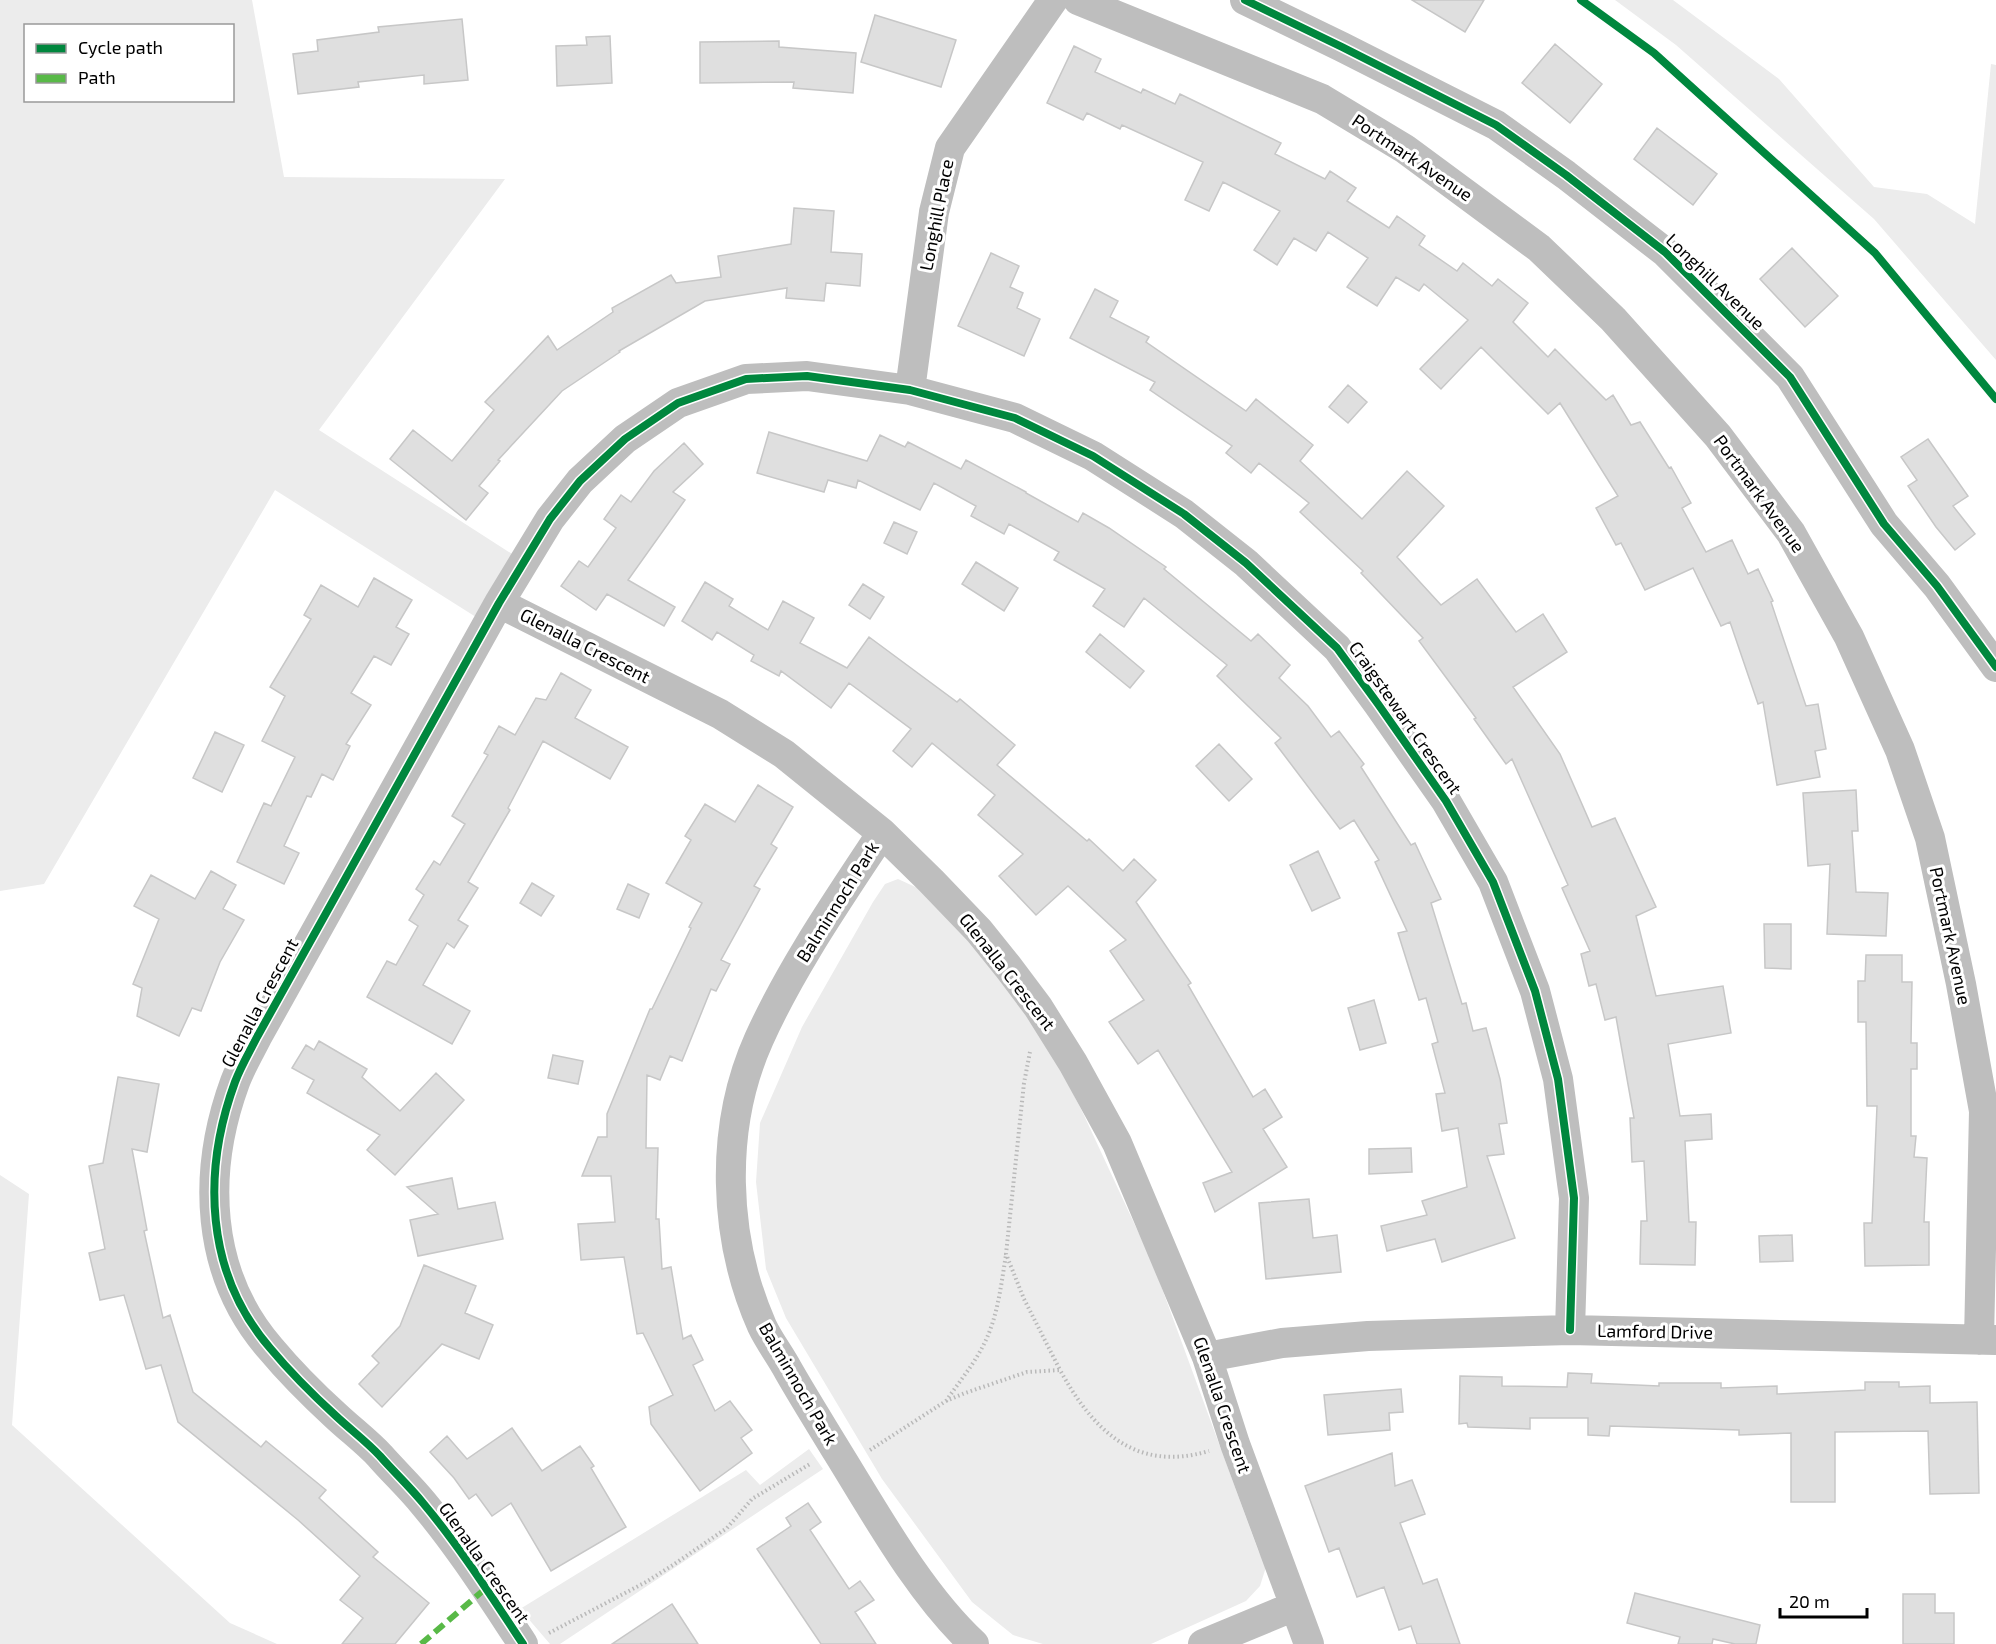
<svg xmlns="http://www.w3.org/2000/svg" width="1996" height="1644" viewBox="0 0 1996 1644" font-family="'Exo 2',sans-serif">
<rect width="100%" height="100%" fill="#fff"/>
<path fill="#ececec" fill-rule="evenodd" d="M0,0h252l32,177 221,2 -186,251 204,131 -36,63 -212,-134 -231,394 -44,7zM26,26h206v74h-206z
M1615,0h58l106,79 95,108 53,7 48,30 16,-160 5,1v295l-122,-141 -198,-174z
M898,879l24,11 86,77 74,144 71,153 105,286 8,17 -6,19 -14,15 -95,43h-108l-30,-9 -41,-33 -90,-123 -96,-161 -20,-49 -10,-87 4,-59 42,-96 71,-125 12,-18z
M0,1175l29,19 -17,231 218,198 47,21h-277z
M809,1449l14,20 -263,175h-10l-30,-35 226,-139 14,15z"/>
<path fill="#dfdfdf" stroke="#c7c7c7" stroke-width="1.5" d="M1412,0h72l-19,32z
M875,15l81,25 -15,47 -80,-25z
M462,19l6,61 -44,4v-9l-66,7 1,5 -61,7 -5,-40 25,-3 -1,-11 62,-8 -1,-5z
M610,36l2,47 -55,3 -1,-40 31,-1 -1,-8z
M779,41v6l77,6 -3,40 -60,-5 1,-6 -94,1v-41z
M1555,44l47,40 -32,39 -48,-40z
M1074,46l27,13 -6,13 46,21 2,-4 32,15 5,-10 101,49 -6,11 50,25 5,-8 26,17 -9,13 42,27 8,-12 28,20 -6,9 38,26 6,-8 29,23 6,-7 30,24 -15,19 35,35 7,-8 51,51 7,-5 18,30 9,-3 29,46 2,-1 20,36 -9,5 24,44 26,-12 16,34 10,-5 15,32 -2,1 35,104 12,-2 8,45 -11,2 5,26 -43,8 -14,-83 -5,2 -28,-82 -9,4 -28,-58 -48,22 -24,-47 -5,2 -20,-37 22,-12 -58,-93 -12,11 -67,-67 -40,42 -21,-20 48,-49 -44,-36 -5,7 -23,-14 -19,29 -30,-19 21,-29 -40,-26 -12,19 -22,-13 -17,27 -23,-15 26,-39 -57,-29 -14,29 -24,-11 18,-38 -81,-37 -2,4 -33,-16 -4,7 -36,-17z
M1657,128l60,46 -24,31 -59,-46z
M794,208l40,3 -3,41 31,2 -2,32 -34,-3 -2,18 -38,-3 1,-10 -82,13 -86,50 1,1 -58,39 -64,69 2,1 -21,25 9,7 -22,27 -76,-61 23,-29 39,31 42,-51 -9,-8 63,-66 9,14 56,-38 -1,-4 59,-33 5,8 45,-6 -3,-21 73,-12z
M1792,248l46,48 -33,31 -45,-48z
M991,253l28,13 -9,21 13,6 -6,15 23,11 -16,37 -66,-30z
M1095,289l23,12 -8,16 39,20 -3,5 100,69 10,-12 57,46 -13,16 62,58 45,-48 37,35 -47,51 44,48 36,-26 39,53 27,-18 24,38 -54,35 47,67 32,73 23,-9 41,89 -20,9 20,80 67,-10 8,47 -63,11 12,72 31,-2 1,25 -27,2 4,81h7l-1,43 -55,-1 1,-43h6l-3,-60 -12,1 -2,-44h4l-18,-101 -11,3 -9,-36 -7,2 -8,-32 9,-3 -28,-63 6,-3 -56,-126 -6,5 -32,-45 2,-1 -57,-77 4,-3 -62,-65 2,-2 -63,-59 9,-9 -50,-40 -8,10 -25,-20 6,-7 -82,-56 5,-8 -85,-44z
M1348,385l19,17 -19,21 -19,-16z
M769,432l98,29 13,-26 25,12 3,-5 53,27 5,-9 60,32v1l52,29 5,-9 26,15 57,39 -2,2 87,72 7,-7 32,31 -11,13 29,28 23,31 8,-6 25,33 -3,3 50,78 4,-2 26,56 -10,4 31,101 4,-1 7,28 13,-3 14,51 7,44 -8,1 5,30 -17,2 28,82 -73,24 -7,-23 -48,12 -6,-25 46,-11 -5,-14 45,-14 -9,-59 -16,3 -6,-37 9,-1 -13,-49 6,-2 -12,-44 -7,2 -21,-67 9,-2 -32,-69 4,-2 -25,-40 -14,9 -65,-86 6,-5 -64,-62 10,-11 -83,-67 -20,29 -31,-21 12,-17 -51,-29 5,-8 -50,-28 -5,10 -33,-18 5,-10 -42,-23 -14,27 -62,-30 -2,8 -28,-8 -4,12 -67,-19z
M1928,439l40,57 -15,10 22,28 -20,16 -19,-23 -28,-41 9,-6 -16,-23z
M684,443l19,21 -30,28 12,8 -57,80 47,27 -11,19 -57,-32 -11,16 -35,-24 18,-25 9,6 28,-39 -12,-9 17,-24 10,7 23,-31z
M894,522l23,10 -10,22 -23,-11z
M976,562l42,26 -14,23 -42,-27z
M374,578l38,22 -16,27 13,7 -18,31 -17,-9 -23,37 20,12 -25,39 4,2 -17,34 -11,-6 -11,23 -4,-1 -23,50 15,7 -15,31 -47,-22 27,-59 7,3 24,-49 -33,-16 23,-45 -15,-9 41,-68 -7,-4 17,-30 37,22z
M705,582l28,17 -4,7 39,24 15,-29 31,17 -14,25 47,25 22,-31 88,65 3,-3 55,46 -18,20 90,76 2,-2 34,32 11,-12 22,21 -20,22 55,81 -3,2 65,112 12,-8 17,28 -19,12 24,38 -72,45 -12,-29 29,-11 -74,-122 -20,14 -29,-42 35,-22 -34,-49 16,-11 -58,-54 -32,29 -37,-39 24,-22 -45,-39 17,-20 -63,-52 -20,24 -19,-16 18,-22 -62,-46 -18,25 -50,-37 -2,5 -28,-15 3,-6 -37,-23 -5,8 -30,-19z
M863,584l21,13 -14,22 -21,-14z
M1100,634l44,37 -14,17 -44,-36z
M561,673l30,17 -16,28 53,29 -18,32 -67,-38 -35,67 2,2 -42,72 10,6 -20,32 10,6 -14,22 -7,-5 -24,42 47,26 -18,33 -85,-47 20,-36 9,4 22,-39 -9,-6 15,-25 -8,-6 18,-28 6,4 25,-41 -13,-8 36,-61 -4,-2 15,-27 16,9 21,-37 10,2z
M215,732l29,13 -22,47 -29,-14z
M1219,744l33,35 -23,22 -33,-35z
M758,785l35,22 -22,37 6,4 -23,38 6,3 -39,71 9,4 -14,27 -5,-2 -29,72 -12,-5 -10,24 -13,-5 -1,73h12l-2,71h3l3,50 9,-2 12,72 8,-4 12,25 -10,5 22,46 15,-10 22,29 -11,8 11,15 -52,38 -49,-67 -2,-17 24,-12 -30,-62 -6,1 -13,-77 -43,3 -3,-36 37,-2 -4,-46h-29l16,-39h9v-23l43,-105h2l39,-81 -2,-1 13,-24 -36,-20 25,-43 -6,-4 20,-32 30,18z
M1856,790l2,41h-6l4,61 32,1 -2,43 -59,-2 3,-70 -22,2 -5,-73z
M1318,851l22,47 -28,13 -22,-46z
M211,871l25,14 -13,24 21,11 -24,42 -19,49 -9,-3 -13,28 -42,-20 5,-28 -9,-4 26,-65 -25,-13 17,-31 44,24z
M532,883l22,13 -13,20 -21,-13z
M628,884l21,10 -10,24 -22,-9z
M1764,924h27v45l-26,-1z
M1866,955h36v27h10l-1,61h6v26h-6v67h5l-2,21 13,1 -3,64h5v43l-64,1 -1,-43h8l5,-117h-10l-1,-84h-8v-41h7z
M1374,1000l12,43 -26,7 -12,-42z
M319,1041l48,28 -5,8 38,34 36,-38 28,27 -69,75 -28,-25 13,-15 -73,-42 7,-13 -22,-12 14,-23 8,5z
M553,1055l30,6 -5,23 -30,-6z
M118,1077l41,7 -12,68 -15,-3 15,81 -3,1 19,87 7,-3 23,77 68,55 5,-6 60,49 -7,8 59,54 -5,5 56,46 -34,41h-53l21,-26 -23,-18 20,-24 -62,-56 -120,-98 -17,-57 -15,4 -22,-74 -24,5 -11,-47 16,-4 -16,-83 14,-3z
M1411,1148l1,24 -43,2v-25z
M452,1178l6,31 37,-7 8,37 -85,17 -8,-36 28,-6 -31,-27z
M1309,1199l4,39 24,-3 4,37 -75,7 -7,-76z
M1792,1235l1,26 -33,1 -1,-26z
M424,1265l52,21 -11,27 28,12 -14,34 -37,-15 -60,63 -23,-23 20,-21 -7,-7 28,-30z
M1568,1373l24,1 -1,9 68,3v-3h62v5l56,-2v8l88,-4v-8h34v5l31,-1v17l47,-1 2,91 -49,1 -2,-63 -93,1v70h-44v-69l-52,2v-5l-129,-4 -1,10 -21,-1v-17h-58v11l-62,-2 -1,-4 -8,1 1,-48 42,1v9l65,1z
M1401,1389l2,23 -14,1 1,17 -62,5 -4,-40z
M512,1428l30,43 38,-25 14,20 -3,2 35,59 -75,44 -40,-68 -19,13 -16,-22 -7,5 -15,-21 -24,-26 17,-16 20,23z
M1392,1453l3,33 17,-6 13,34 -25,9 23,61 14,-5 23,65h-43l-6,-18 -12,4 -15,-43 -27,10 -18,-49 -10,4 -24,-66z
M808,1503l13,19 -11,8 39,59 11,-8 14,19 -19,12 21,32h-55l-64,-95 34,-23 -5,-8z
M1635,1593l125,32 -4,19h-21l-22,-5 -1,5h-34l2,-7 -53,-14z
M1903,1594h32v19h19v31h-51z
M672,1604l26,40h-86z"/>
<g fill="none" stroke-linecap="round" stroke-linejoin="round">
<path stroke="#b9b9b9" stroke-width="4" stroke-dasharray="1.5 3" stroke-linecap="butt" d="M1030,1052l-6,31 -18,171 18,45 36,71
M946,1401c13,-19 29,-38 39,-59 13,-27 16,-57 21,-87
M870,1450l76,-49 19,-8 62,-21 33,-2c33,60 75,103 149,81
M549,1633l97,-51 27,-17 54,-37 25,-29 58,-35"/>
<path stroke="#bebebe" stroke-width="30" d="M1078,0l244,99 83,50 134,99 74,71 105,117 73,97 58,104 51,113 30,88 31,146 23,127 -5,229
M1245,0l97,47 154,78 70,50 99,77 125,125 94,147 53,62 59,81
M910,390l24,-178 16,-64 103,-148
M499,603l221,111 64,40 98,79 49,48 48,50 29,36 30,40 35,56 44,80 90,214 28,87 74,200
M882,833c-44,67 -90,133 -123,206 -40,89 -36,199 3,287 7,15 18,29 26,44 16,28 33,55 50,83 39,63 82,141 136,191
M1207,1357l75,-14 86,-7 202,-6 426,10
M523,1644c-32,-48 -63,-97 -100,-141 -13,-16 -29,-31 -43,-47 -13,-14 -29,-26 -44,-40 -23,-21 -46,-44 -66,-68 -65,-75 -68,-176 -35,-266 6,-16 15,-31 22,-45l242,-434 51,-84 30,-38 45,-42 53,-36 68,-24 61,-3 103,14 105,28 78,38 91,58 62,49 91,85 41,56 68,97 47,81 42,109 23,88 16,119 -4,132
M1203,1644l92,-38"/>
<path stroke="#58b947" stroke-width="6" stroke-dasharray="12 6" stroke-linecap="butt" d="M421,1644l64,-55"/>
<g stroke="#fff" stroke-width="11">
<path id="cycleway" d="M1245,0l97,47 154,78 70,50 99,77 125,125 94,147 53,62 59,81
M1581,0l73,53 221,200 121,146
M523,1644c-32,-48 -63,-97 -100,-141 -13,-16 -29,-31 -43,-47 -13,-14 -29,-26 -44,-40 -23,-21 -46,-44 -66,-68 -65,-75 -68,-176 -35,-266 6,-16 15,-31 22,-45l242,-434 51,-84 30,-38 45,-42 53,-36 68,-24 61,-3 103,14 105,28 78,38 91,58 62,49 91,85 41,56 68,97 47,81 42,109 23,88 16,119 -4,132"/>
</g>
<use href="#cycleway" stroke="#00873e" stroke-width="8"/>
</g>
<g text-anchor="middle" stroke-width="6" stroke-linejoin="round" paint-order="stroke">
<g font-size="18" fill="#000" stroke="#fff">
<text transform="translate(1412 158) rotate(34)" y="6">Portmark Avenue</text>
<text transform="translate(937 215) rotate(-79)" y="6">Longhill Place</text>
<text transform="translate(1715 282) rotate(44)" y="6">Longhill Avenue</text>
<text transform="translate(1759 494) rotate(54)" y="6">Portmark Avenue</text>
<text transform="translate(585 646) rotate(27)" y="6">Glenalla Crescent</text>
<text transform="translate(1405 718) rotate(55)" y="6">Craigstewart Crescent</text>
<text transform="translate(838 902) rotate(-58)" y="6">Balminnoch Park</text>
<text transform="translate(1950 936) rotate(78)" y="6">Portmark Avenue</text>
<text transform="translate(1007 972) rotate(52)" y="6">Glenalla Crescent</text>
<text transform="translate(260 1003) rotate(-62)" y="6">Glenalla Crescent</text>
<text transform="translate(1655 1332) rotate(1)" y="6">Lamford Drive</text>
<text transform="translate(798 1384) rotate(60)" y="6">Balminnoch Park</text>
<text transform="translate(1222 1405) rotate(71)" y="6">Glenalla Crescent</text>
<text transform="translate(484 1563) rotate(55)" y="6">Glenalla Crescent</text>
</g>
</g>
<rect x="24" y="24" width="210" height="78" fill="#ffffff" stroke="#999999" stroke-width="1.5"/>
<rect x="36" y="44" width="30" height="9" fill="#00873e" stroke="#999999" stroke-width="1.5"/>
<text x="78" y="54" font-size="18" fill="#000000">Cycle path</text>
<rect x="36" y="74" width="30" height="9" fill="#58b947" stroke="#999999" stroke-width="1.5"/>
<text x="78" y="84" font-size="18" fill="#000000">Path</text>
<path d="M1780 1608v9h87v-9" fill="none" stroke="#000000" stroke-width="3"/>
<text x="1789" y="1608" font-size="18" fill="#000000" stroke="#ffffff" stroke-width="4.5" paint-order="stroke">20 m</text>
</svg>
